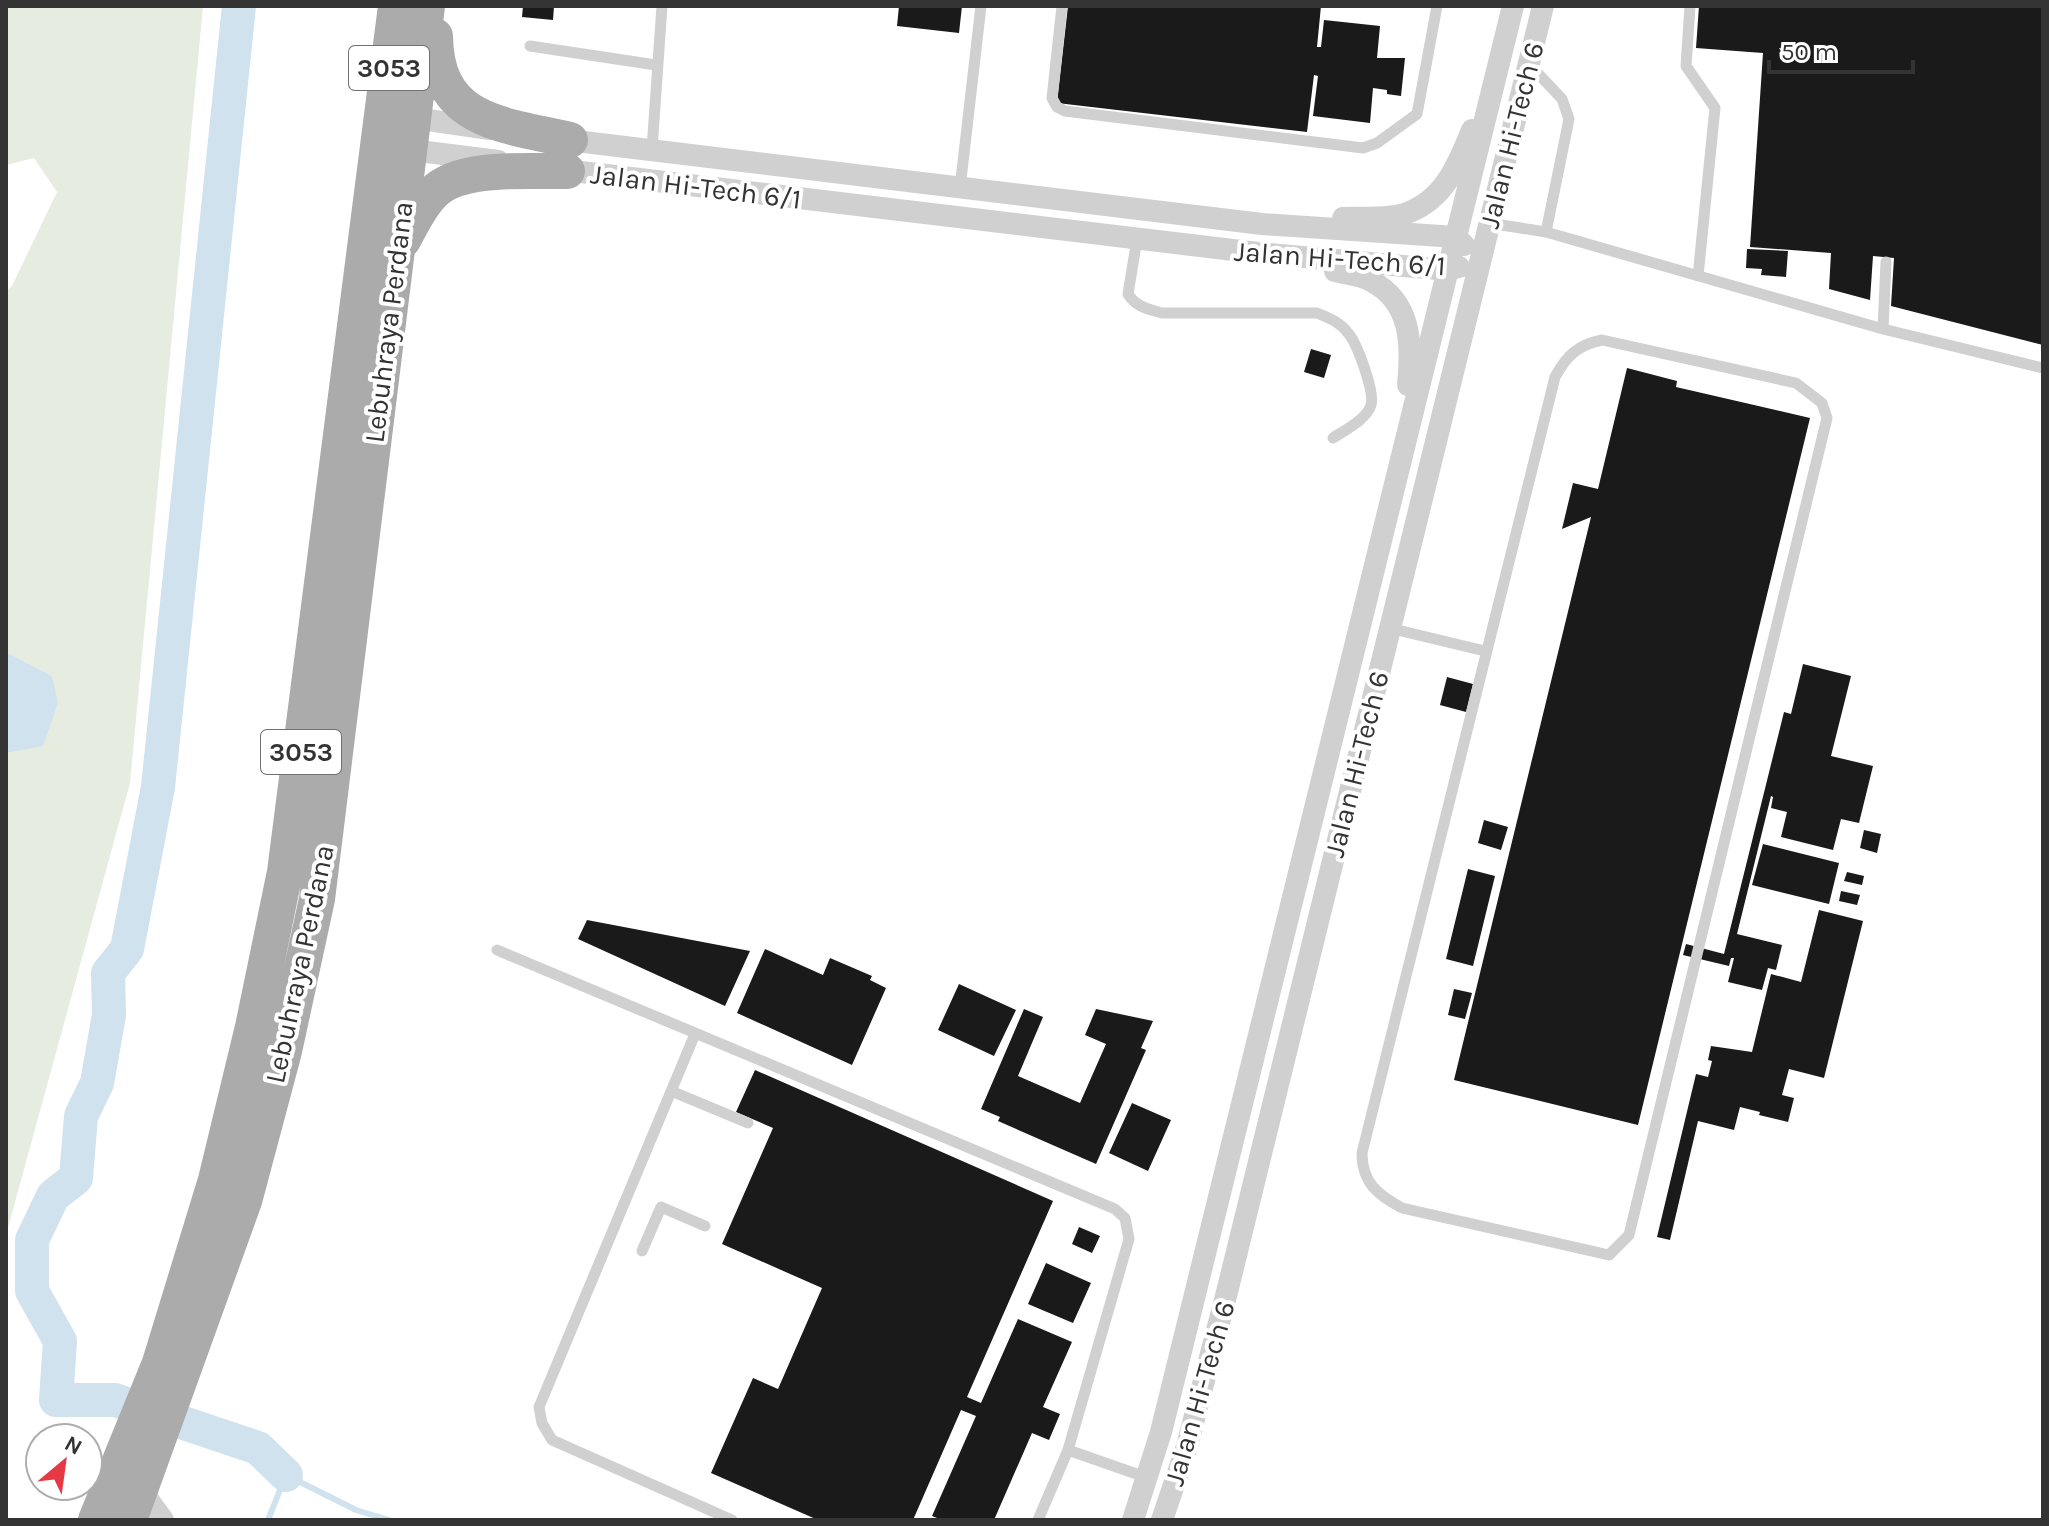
<svg xmlns="http://www.w3.org/2000/svg" width="2049" height="1526" viewBox="0 0 2049 1526" font-family="Karla,sans-serif">
<rect width="100%" height="100%" fill="#fff"/>
<path fill="#e6ecdf" d="M6,6h197l-73,777 -124,452v-482l37,-8 9,-69 -46,-24v-361l6,-5 45,-94 -23,-34 -28,7z"/>
<path fill="#cfe2ee" d="M6,652l46,24 6,27 -15,43 -37,7z"/>
<g fill="none" stroke-linecap="round" stroke-linejoin="round">
<path stroke="#cfe2ee" stroke-width="6" d="M268,1520l18,-45 70,35 33,10"/>
<path stroke="#cfe2ee" stroke-width="34" d="M239,6l-81,781 -31,162 -19,24 1,42 -12,68 -16,33 -5,62 -23,18 -21,44v51l28,50 -4,59h59l143,48 28,27"/>
</g>
<path fill="#1a1a1a" d="M523,6h31l-1,14 -31,-3z
M899,6h63l-3,27 -62,-7z
M1068,6h253l-4,41h4l3,-27 56,6 -3,32h28l-4,38 -14,-2v-4l-14,-2 -3,35 -57,-7 5,-40 -4,-1 -7,57 -250,-29z
M1699,6h344v339l-152,-39 3,-48 -21,-2 -3,44 -41,-11 2,-36 -81,-6 13,-194 -67,-5z
M1747,249l41,2 -2,26 -25,-2 1,-6 -16,-1z
M1311,349l20,6 -7,23 -20,-6z
M1627,368l50,13 -1,6 134,31 -172,707 -184,-45 137,-563 -29,12 11,-46 25,6z
M1803,664l48,12 -20,80 42,10 -14,57 -18,-4 -8,31 -52,-13 6,-25 -16,-4 2,-11 -2,-1 -34,138 45,11 -6,25 -8,-2 -6,22 -34,-8 6,-24h-3l-2,8 -46,-11 3,-11 38,10 60,-242 7,2z
M1447,677l26,7 -7,28 -26,-7z
M1484,820l24,7 -7,23 -23,-7z
M1864,830l17,4 -4,19 -17,-5z
M1763,844l76,19 -10,41 -77,-19z
M1468,869l27,7 -22,90 -27,-7z
M1847,872l17,4 -2,9 -18,-4z
M1841,891l19,4 -3,10 -18,-4z
M1819,910l44,11 -39,157 -35,-9 -7,26 12,3 -6,24 -29,-7 1,-3 -20,-5 -6,23 -36,-9 -28,119 -13,-3 39,-163 12,3 4,-16 -4,-1 3,-14 41,6 19,-78 30,8z
M587,920l163,31 -25,55 -147,-67z
M765,949l58,26 7,-17 42,18 -2,4 16,8 -34,77 -115,-52z
M959,984l57,26 -22,46 -56,-26z
M1454,989l18,4 -7,26 -17,-4z
M1024,1009l19,8 -25,59 62,27 26,-59 -21,-9 11,-26 57,12 -12,27 5,2 -50,114 -98,-43 2,-4 -19,-8z
M755,1070l298,131 -86,196 14,6 37,-84 54,23 -29,65 17,7 -11,26 -17,-7 -38,87h-52l-10,-4 44,-100 -15,-6 -48,110h-95l-107,-47 42,-95 25,11 44,-101 -100,-44 51,-116 -37,-16z
M1132,1103l39,17 -23,51 -39,-18z
M1079,1227l21,9 -8,17 -20,-9z
M1046,1263l45,20 -18,40 -45,-19z"/>
<g fill="none" stroke-linecap="round" stroke-linejoin="round">
<path stroke="#d0d0d0" stroke-width="11" d="M1062,6l-10,92 5,9 8,4 298,37 14,-5 40,-29 20,-108
M1690,6l-4,60 29,42 -17,168
M530,46l126,19
M652,149l10,-143
M960,188l21,-182
M1489,223l57,9 23,-113 -7,-20 -32,-34
M1546,232l337,97 160,39
M1137,239l-9,55c8,13 20,15 34,19h155c12,5 23,9 31,20 9,10 27,59 23,72 -4,14 -26,25 -38,33
M1883,329l3,-67
M1602,340l194,43 26,20 5,15 -198,817 -20,20 -207,-47c-24,-13 -40,-25 -40,-55l193,-776c12,-22 23,-32 47,-37z
M1389,628l96,23
M497,950l618,259 10,9 4,21 -61,211 -30,70
M695,1034l-156,373 3,16 10,17 180,80
M671,1091l77,32
M642,1251l19,-44 44,19
M1068,1450l80,28"/>
<path stroke="#d0d0d0" stroke-width="22" d="M402,122l12,-4 76,11
M559,139l703,85 194,13 8,8
M399,142l12,8 87,11
M556,169l702,84 190,17 11,-3
M1343,218c19,-1 46,2 64,-5 38,-14 51,-49 65,-83
M1335,271c11,3 26,4 36,10 41,21 41,64 37,104
M141,1490l22,30
M1133,1520l28,-88 352,-1426
M1162,1520l25,-74 41,-158 315,-1282"/>
<path stroke="#ababab" stroke-width="36" d="M435,36c1,87 67,88 135,104
M403,240c9,-16 17,-35 31,-48 27,-27 96,-20 133,-21
M96,1520l64,-157 56,-183 37,-153 32,-155 111,-866
M129,1520l115,-319 40,-150 33,-152 110,-893"/>
</g>
<g text-anchor="middle" stroke-width="8" stroke-linejoin="round" paint-order="stroke">
<g fill="#fff" stroke="#707070" stroke-width="2">
<rect x="349" y="46" width="80" height="44" rx="6"/>
<rect x="261" y="730" width="80" height="44" rx="6"/>
</g>
<g font-size="26" font-weight="bold" fill="#333">
<text x="389" y="77">3053</text>
<text x="301" y="761">3053</text>
</g>
<g font-size="28" fill="#333" stroke="#fff">
<text transform="translate(1511 135) rotate(-76)" y="10">Jalan Hi-Tech 6</text>
<text transform="translate(696 186) rotate(7)" y="10">Jalan Hi-Tech 6/1</text>
<text transform="translate(1340 258) rotate(4)" y="10">Jalan Hi-Tech 6/1</text>
<text transform="translate(388 322) rotate(-83)" y="10">Lebuhraya Perdana</text>
<text transform="translate(1356 764) rotate(-76)" y="10">Jalan Hi-Tech 6</text>
<text transform="translate(299 964) rotate(-78)" y="10">Lebuhraya Perdana</text>
<text transform="translate(1199 1393) rotate(-74)" y="10">Jalan Hi-Tech 6</text>
</g>
</g>
<rect width="2049" height="1526" fill="none" stroke="#333333" stroke-width="16"/>
<g transform="translate(64 1462) rotate(29)"><circle r="38" fill="#ffffff" stroke="#adadad" stroke-width="2"/>
<path d="M0-6L14 30L0 20L-14 30Z" fill="#e63946"/>
<text y="-12" font-size="22" font-weight="bold" text-anchor="middle" fill="#333333">N</text>
</g>
<path d="M1769 60v12h144v-12" fill="none" stroke="#333333" stroke-width="4"/>
<text x="1781" y="60" font-size="24" fill="#333333" stroke="#ffffff" stroke-width="6" paint-order="stroke">50 m</text>
</svg>
